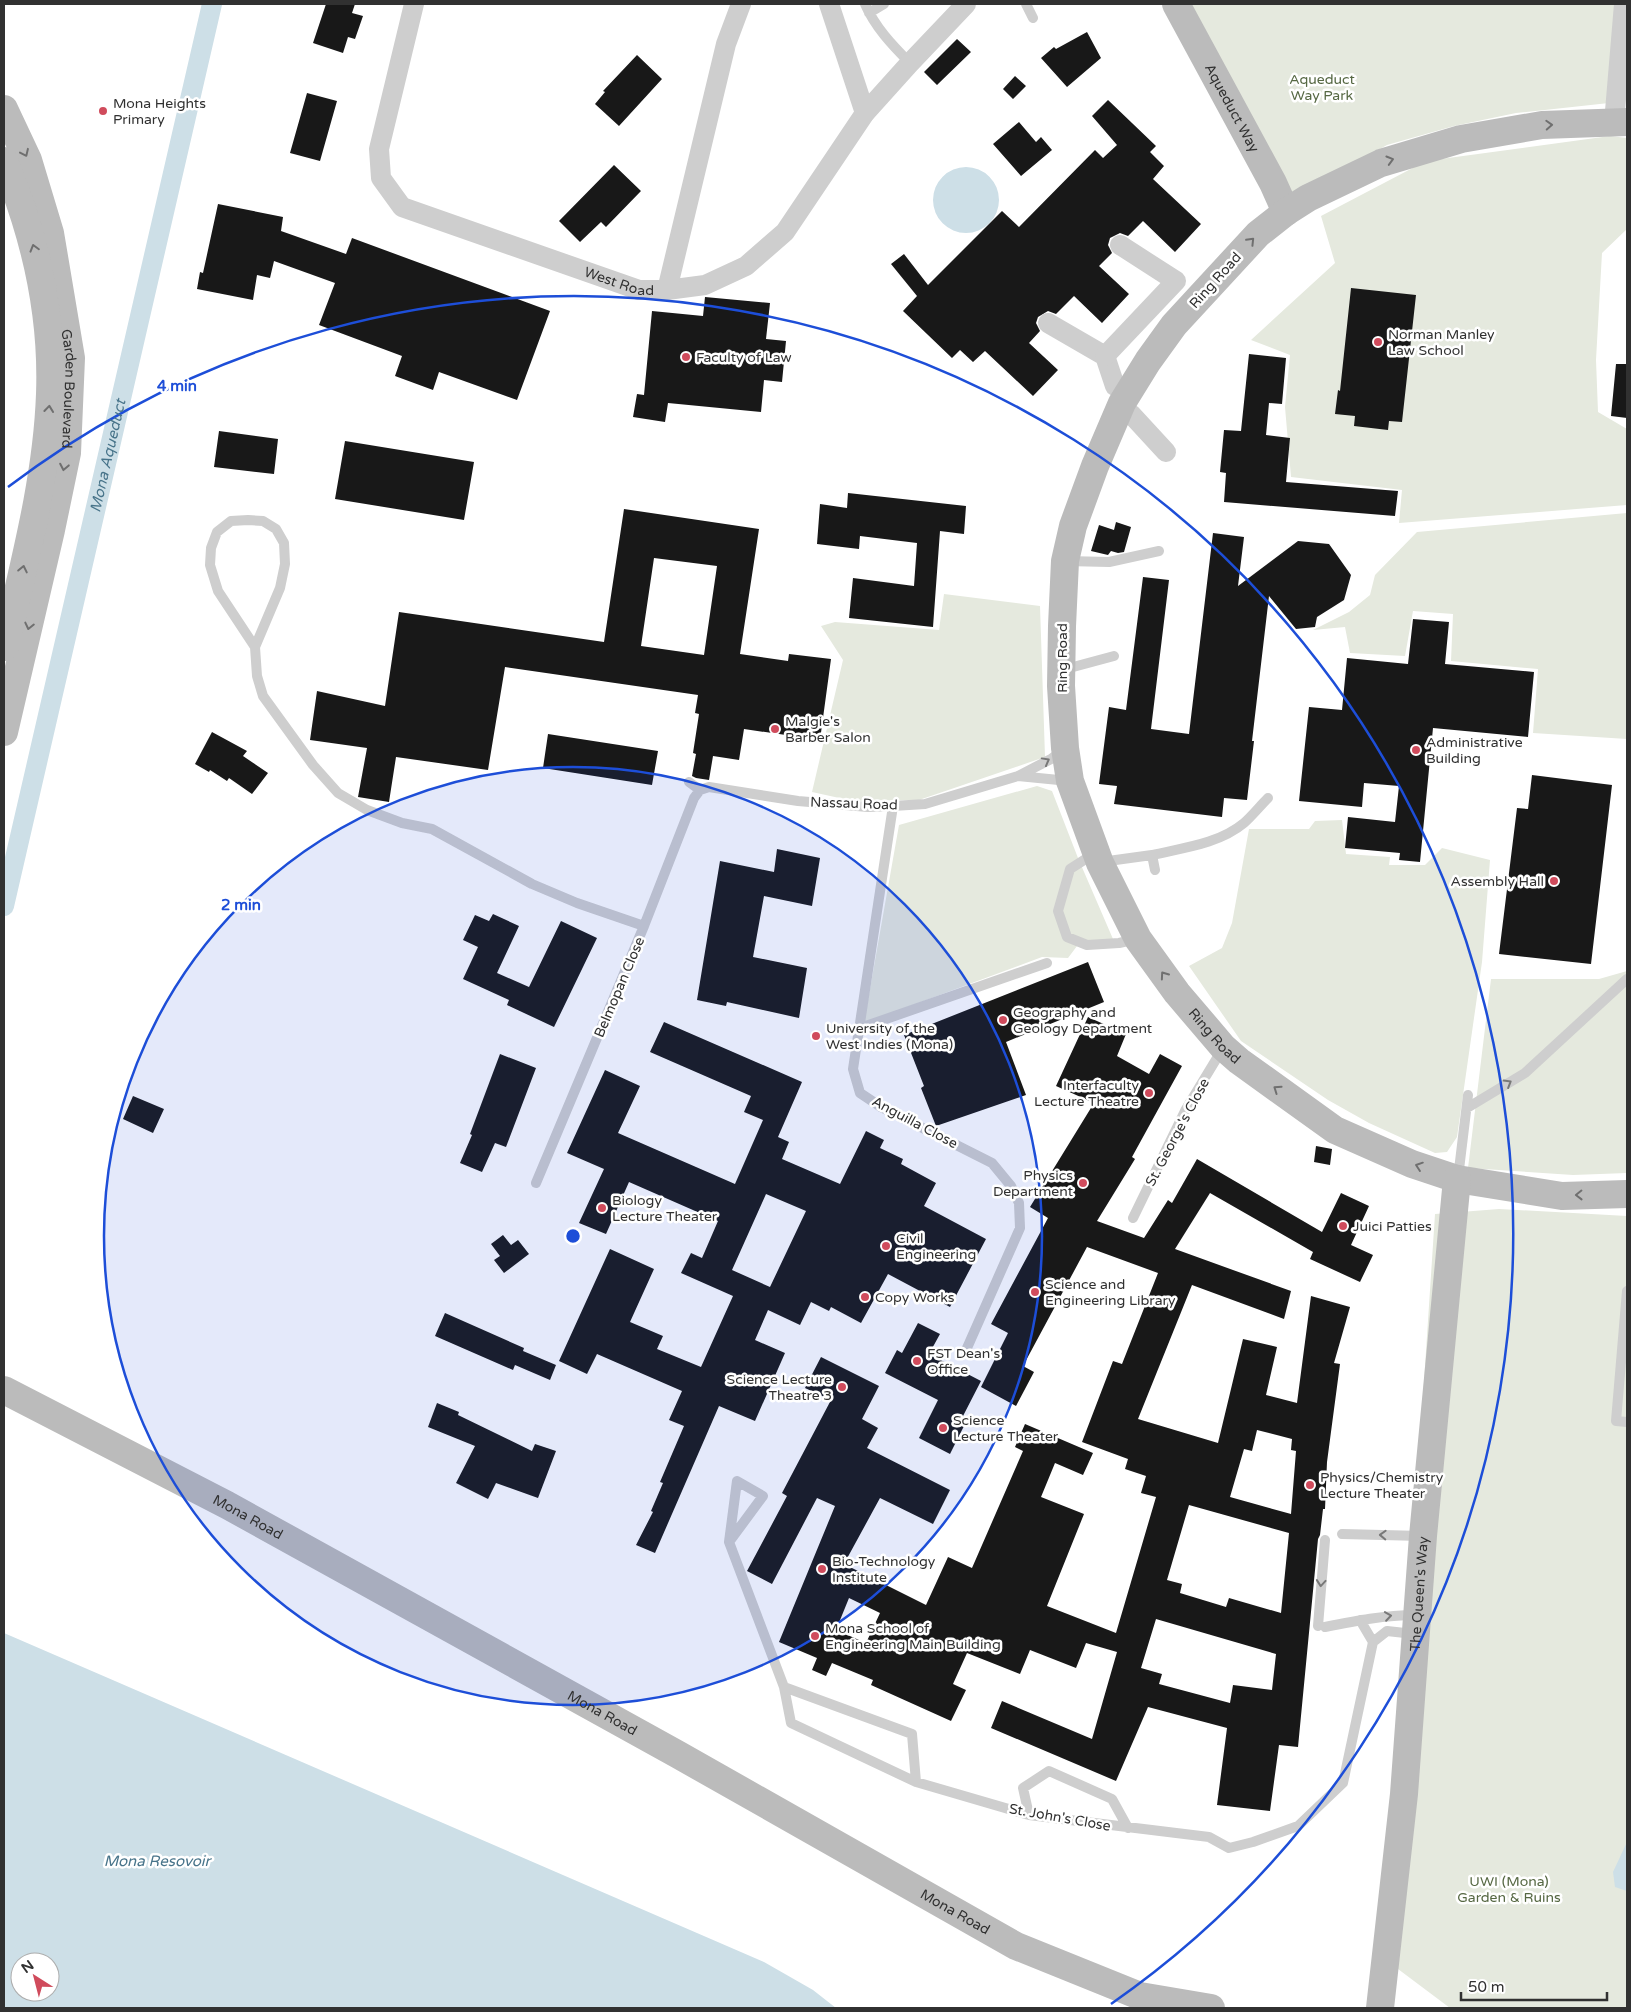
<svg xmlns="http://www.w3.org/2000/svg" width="1631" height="2012" viewBox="0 0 1631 2012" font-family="'Varela Round',sans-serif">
<rect width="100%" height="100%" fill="#fff"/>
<path fill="#e5e9de" d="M1186,4h432l-9,99 -93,10 -62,13 -67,19 -98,55z
M1610,136l17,2v91l-25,24 -6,107 2,52 29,17v76l-228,18 3,-33 -111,-13 -6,-70 5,-52 -39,-15 84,-77 -14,-47 105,-55z
M1627,513v226l-94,-6 5,-64 -87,-8 2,-47 -40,-3 -8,45 -55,-3 -5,-26 -32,3 36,-18 21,-17 5,-20 42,-43z
M944,594l96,12 5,151 -126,43 -66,1 -41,-9 31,-132 -22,-34 14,-4 104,8z
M1037,786l15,5 26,67 35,81 -36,7 -9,12 -26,-1 -178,66 35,-198z
M1342,820l4,34 44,3 -1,8h36l17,-17 48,12 -8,102 -25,175 -10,15 -12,1 -66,-30 -41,-23 -87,-59 -52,-75 33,-18 10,-25 17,-94h60l6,-8z
M1627,971v202l-54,2 -105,-7 23,-189h108z
M1499,1209l128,7v792h-177l-64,-48 49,-746z"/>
<path fill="#cddfe7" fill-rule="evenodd" d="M933 200a33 33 0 1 1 66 0a33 33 0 1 1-66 0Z
M4,1633l760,329 49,28 23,18h-832zM20,1962h30v30h-30z
M1627,1842v49l-12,-4 -2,-15z"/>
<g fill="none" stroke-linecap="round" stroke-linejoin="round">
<path stroke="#cddfe7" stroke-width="20" id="s1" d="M4,906l208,-902"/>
</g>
<path fill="#181818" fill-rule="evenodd" d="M326,4h29l-3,9 11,3 -8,23 -7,-2 -5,16 -30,-10z
M1087,32l14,26 -34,29 -26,-29 13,-11 2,2z
M957,39l14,13 -34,33 -13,-13z
M637,55l25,24 -43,47 -24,-22 10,-12 -2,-1z
M1015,76l11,10 -13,13 -10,-10z
M307,93l30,8 -17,60 -30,-8z
M1108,100l48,46 -6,6 14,14 -11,13 48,45 -26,28 -32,-31 -15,15 -8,-3 -10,5 -2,7 4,8 -13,13 30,28 -27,29 -28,-27 -18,18 -8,-3 -10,6 -2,6 4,8 -11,12 29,27 -25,26 -48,-45 -12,11 -13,-12 -8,8 -49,-47 14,-15 -26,-32 13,-10 24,31 74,-74 17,16 76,-77 8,8 14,-13 -25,-29z
M1019,122l17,20 5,-5 11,13 -31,26 -28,-32z
M614,165l27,26 -35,36 -5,-5 -21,20 -21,-21z
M218,204l65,13 -2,14 65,23 6,-16 198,73 -33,89 -78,-28 -6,18 -38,-14 7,-20 -83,-31 16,-42 -61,-22 -4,17 -13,-3 -4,25 -56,-11 3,-17 3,1z
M1351,288l65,7 -14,127 -13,-1 -1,9 -34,-4 1,-10 -20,-2 3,-24 2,1z
M705,297l65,6 -4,36 20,2 -4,41 -18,-2 -3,32 -93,-9 -3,19 -32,-5 4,-23 7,1 8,-84 51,5z
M1249,354l37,4 -4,46 -13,-1 -3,32 24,3 -4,44 112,9 -3,25 -171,-14 2,-29 -6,-1 4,-42 17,1z
M1616,364h11v54l-16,-2z
M219,431l59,8 -4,35 -60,-7z
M345,441l129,21 -10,58 -129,-21z
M848,493l118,13 -2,28 -24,-3 -7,96 -84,-9 4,-40 61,8 3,-43 -57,-7 -1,13 -42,-5 3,-40 27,4z
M624,509l135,20 -19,125 48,7 1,-7 42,5 -11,81 -76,-11 -5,31 -26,-4 -4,24 -13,-2 -4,-2 4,-22 -3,-1 6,-39 -4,-1 3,-18 -193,-28 -17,103 -92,-13 -7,45 -31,-5 9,-49 -57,-8 7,-49 68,15 14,-94 205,30zM654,558l63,8 -13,89 -63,-9z
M1116,522l15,5 -7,25 -6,1 -7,-2 -3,4 -17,-4 8,-26 15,5z
M1213,533l31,4 -6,49 60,-45 31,3 22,31 -7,25 -27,17 -2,10 -19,2 -27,-33 -17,145h2l-7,59 -23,-2 -2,19 -108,-13 3,-18 -18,-2 10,-77 17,3 17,-133 26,3 -18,149 38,5z
M1413,619l36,3 -4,42 89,8 -6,65 -95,-9 -13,134 -21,-2 1,-7 -55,-5 3,-31 47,5 4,-36 -35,-3 -2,24 -63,-6 10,-94 33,3 5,-52 61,6z
M212,732l35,19 -4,5 25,17 -16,21 -23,-16 -2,3 -17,-11 -1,2 -14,-8z
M548,734l110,17 -6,34 -109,-17z
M1532,775l80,10 -21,179 -92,-10 18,-146 11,1z
M777,849l43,9 -8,48 -48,-10 -11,61 54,11 -8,50 -72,-16 -1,4 -29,-6 23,-139 54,11z
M493,914l26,12 -22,47 32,14 32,-66 36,17 -43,89 -47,-22 2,-5 -46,-21 15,-32 -15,-7 12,-25 14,6z
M1088,962l16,40 -98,40 20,53 -90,31 -15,-38 3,-2 -20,-51z
M1088,1017l38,17 -9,22 32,18 11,-20 22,12 -50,91 3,2 -38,62 47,17 24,-38 4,3 25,-44 125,73 19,-39 28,13 -18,39 22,10 -13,27 -50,-23 3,-7 -103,-59 -35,56 116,42 -7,28 -92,-34 -54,134 80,24 25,-104 34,8 -11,48 31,8 14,-107 39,11 -16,56 6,1 -13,98 -2,47h-2l-3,26 -2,4 -20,208 -19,-2 -9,66 -53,-6 10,-77 -79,-21 -32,74 -125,-53 11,-27 90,38 25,-87 -31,-9 -10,25 -46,-18 -10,24 -53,-21 -14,31 13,6 -15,31 -80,-36 2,-5 -41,-17 -6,13 -14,-6 5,-12 -38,-16 56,-136 -18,-8 -45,86 -25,-13 40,-75 -5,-3 49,-93 -26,-12 16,-31 58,29 -17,33 16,9 -11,20 83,42 -17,34 -53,-26 -36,66 82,41 22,-48 24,11 51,-117 -8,-4 10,-23 68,29 -10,22 -28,-12 -14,34 43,17 -37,92 69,27 40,-136 -15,-4 5,-17 -21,-7 3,-10 -46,-17 31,-81 9,3 36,-91 -71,-26 -64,119 11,6 -18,34 -35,-19 27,-54 -17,-9 57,-106 -18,-11 64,-104 -38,-17zM1257,1430l35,9 -1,11 5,1 -5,63 -61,-17 14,-48 8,2zM1189,1505l100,28 -8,80 -52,-15 -3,9 -46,-14 2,-9 -15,-4zM849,1598l31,15 -14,30 -30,-13zM1156,1619l120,35 -4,36 -39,-5 -3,18 -71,-19 3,-10 -21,-6z
M664,1022l138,60 -24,55 11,5 -7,17 58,25 26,-53 18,9 -4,8 23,11 -2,5 35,19 -12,23 62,33 -36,68 -62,-33 -27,49 -30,-16 -2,4 -18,-9 -11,23 -32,-15 -13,30 30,13 -30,68 -36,-15 -64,147 -19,-8 17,-33 -2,-1 12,-28 -3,-1 24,-56 -15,-6 13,-29 -85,-37 -10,20 -28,-13 51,-112 44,20 -24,53 33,14 -6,13 44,18 32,-71 -52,-23 10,-20 11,5 16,-37 -89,-39 -23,52 -27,-11 25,-54 -37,-16 38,-83 35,16 -22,47 117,51 28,-64 -19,-8 7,-16 -101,-44zM766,1194l40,17 -36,76 -38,-17z
M500,1054l36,14 -30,79 -11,-4 -13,29 -22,-9 12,-28 -2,-1z
M133,1096l31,13 -11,24 -30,-14z
M1316,1146l16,3 -2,16 -16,-3z
M503,1235l8,10 7,-5 11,14 -25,19 -10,-13 6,-4 -9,-12z
M445,1313l79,35 -1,3 33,14 -6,15 -35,-15 -2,5 -78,-34z
M918,1323l22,11 -11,20 52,27 -18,35 5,2 -18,36 -31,-16 19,-38 -53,-27 12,-23 5,3z
M437,1403l22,9 -1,3 74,36 3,-7 21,7 -18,47 -42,-15 -8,16 -32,-16 19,-37 -47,-19z"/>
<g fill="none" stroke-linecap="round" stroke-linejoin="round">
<path stroke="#cecece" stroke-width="10" d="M865,4c10,23 27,41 45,59
M1026,4l7,14
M869,13l15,-9
M1066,561l43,1 50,-11
M255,647l-37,-56 -8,-26 1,-17 6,-16 14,-11 17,-1 15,1 13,8 8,14 1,21 -5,24 -25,59 2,29 6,20 50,69 25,28 29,17 35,13 30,6 100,55 45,19 67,23
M1062,670l52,-14
M1063,750l-12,9 -33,17 51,5
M689,782l11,8 9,-3 89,14 70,6 25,-1 32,-2 93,-28
M893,806l-40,263 7,24 21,14 111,56 19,23 8,17 1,25 -53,120
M1095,853l-25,16 -12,42 9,26 20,8 32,-2 18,-4
M1152,855c30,-7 67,-11 92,-32 8,-7 16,-17 24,-25
M1101,862l51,-7 3,15
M860,1028l187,-65
M1467,1108l58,-35 102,-94
M1458,1178l10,-83
M536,1183l108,-257 50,-128 6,-8
M1133,1218l53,-109 37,-61
M1627,1291l-11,130 11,1
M1342,1534l80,2
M729,1542l34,-46 -26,-15 -8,61 55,145 7,36 125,59 113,33 180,22 20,11 24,-6 45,-16 45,-43 30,-141 -13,-22
M1318,1626l7,-86
M1325,1627c30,-6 60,-12 90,-12
M1373,1642l14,-11 27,3
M784,1687l128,47 4,48
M1029,1815l-6,-27 26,-17 63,28 16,29"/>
<g stroke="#cecece" stroke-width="20">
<path id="s2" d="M414,4l-35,145 2,29 21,29 237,83h28l38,-5 41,-19 39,-34 80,-119 45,-50 56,-59"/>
<path d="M829,4l36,109"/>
<path d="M1614,123l10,-119"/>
<path d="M667,290l59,-246 15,-40"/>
<path d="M1048,323l57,33 10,30"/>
<path d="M1105,356l71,-75 -56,-36"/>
<path d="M1131,414l35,38"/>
</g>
<g stroke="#bbb" stroke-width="28">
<path id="s3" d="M1176,4l97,179 13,29"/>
<path id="s4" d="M4,109l24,51 22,73 21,125 -4,95 -16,77 -47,202"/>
<path id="s5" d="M1627,122l-85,3 -81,14 -80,24 -73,35 -22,14 -28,22 -84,91 -26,36 -26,42 -27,63 -22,60 -8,35 -3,65 -1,60 4,62 5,33 30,82 38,76 39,54 46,54 16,14 96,69 77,34 45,15 105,17 65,-2"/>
<path d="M4,161c31,74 49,152 46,233 -3,85 -26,170 -45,253"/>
<path id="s6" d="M4,1390l223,115 450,249 339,192 124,50 71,12"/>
<path id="s7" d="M1380,2008l24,-214 19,-258 34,-357"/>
</g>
</g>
<defs><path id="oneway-chevron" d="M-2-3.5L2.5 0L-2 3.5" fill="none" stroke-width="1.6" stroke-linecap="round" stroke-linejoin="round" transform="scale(1.25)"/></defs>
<g stroke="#6f6f6f">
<use href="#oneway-chevron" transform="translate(1549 125) rotate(-3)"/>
<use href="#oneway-chevron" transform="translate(25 153) rotate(65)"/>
<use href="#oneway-chevron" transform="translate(1390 160) rotate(-16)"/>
<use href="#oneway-chevron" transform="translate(1251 241) rotate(-46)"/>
<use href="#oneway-chevron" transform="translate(34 248) rotate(-106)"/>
<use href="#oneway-chevron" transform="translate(49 409) rotate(-84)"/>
<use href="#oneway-chevron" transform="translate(64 467) rotate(101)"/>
<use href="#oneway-chevron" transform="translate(23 569) rotate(-78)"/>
<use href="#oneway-chevron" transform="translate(29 626) rotate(103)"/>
<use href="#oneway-chevron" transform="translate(1164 975) rotate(-125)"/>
<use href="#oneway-chevron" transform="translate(1277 1089) rotate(-145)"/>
<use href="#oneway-chevron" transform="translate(1419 1166) rotate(-161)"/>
<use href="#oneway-chevron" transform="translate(1579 1195) rotate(179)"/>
</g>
<g stroke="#787878">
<use href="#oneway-chevron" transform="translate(1046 761) rotate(-29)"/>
<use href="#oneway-chevron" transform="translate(1508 1083) rotate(-31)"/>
<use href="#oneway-chevron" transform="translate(1383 1535) rotate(-178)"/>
<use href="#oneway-chevron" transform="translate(1321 1583) rotate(95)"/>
<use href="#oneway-chevron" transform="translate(1388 1616) rotate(-8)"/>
</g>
<circle cx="573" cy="1236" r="469" fill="#1d4ed8" fill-opacity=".12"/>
<g fill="none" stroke="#1d4ed8" stroke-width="2.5">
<circle cx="573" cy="1236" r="469"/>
<path d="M8 487A938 938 0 1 1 1111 2004"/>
</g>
<g fill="#d04b5c" stroke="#fff" stroke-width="2">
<circle cx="103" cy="111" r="5"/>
<circle cx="1378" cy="342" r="5"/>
<circle cx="686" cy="357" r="5"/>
<circle cx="775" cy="729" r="5"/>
<circle cx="1416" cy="750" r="5"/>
<circle cx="1554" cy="881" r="5"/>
<circle cx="1003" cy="1020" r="5"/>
<circle cx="816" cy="1036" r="5"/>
<circle cx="1149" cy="1093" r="5"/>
<circle cx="1083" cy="1183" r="5"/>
<circle cx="602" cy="1208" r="5"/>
<circle cx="1343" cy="1226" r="5"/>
<circle cx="886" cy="1246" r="5"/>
<circle cx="1035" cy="1292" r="5"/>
<circle cx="865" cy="1297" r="5"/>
<circle cx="917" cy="1361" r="5"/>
<circle cx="842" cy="1387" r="5"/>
<circle cx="943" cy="1428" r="5"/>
<circle cx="1310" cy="1485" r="5"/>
<circle cx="822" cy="1569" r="5"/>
<circle cx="815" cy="1636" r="5"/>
</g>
<g text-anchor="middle" stroke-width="5" stroke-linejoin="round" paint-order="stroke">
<g font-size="14" fill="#566843" stroke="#fff">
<text x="1322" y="84">Aqueduct<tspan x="1322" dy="16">Way Park</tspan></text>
<text x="1509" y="1886">UWI (Mona)<tspan x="1509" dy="16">Garden &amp; Ruins</tspan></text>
</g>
<g font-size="14" fill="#313131" stroke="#fff" text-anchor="start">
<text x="113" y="108">Mona Heights<tspan x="113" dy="16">Primary</tspan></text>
<text x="1388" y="339">Norman Manley<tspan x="1388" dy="16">Law School</tspan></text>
<text x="696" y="362">Faculty of Law</text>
<text x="785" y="726">Malgie's<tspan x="785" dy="16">Barber Salon</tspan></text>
<text x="1426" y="747">Administrative<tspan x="1426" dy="16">Building</tspan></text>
<text x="1544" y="886" text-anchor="end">Assembly Hall</text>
<text x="1013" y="1017">Geography and<tspan x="1013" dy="16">Geology Department</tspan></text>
<text x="826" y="1033">University of the<tspan x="826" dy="16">West Indies (Mona)</tspan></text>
<text x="1139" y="1090" text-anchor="end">Interfaculty<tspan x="1139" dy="16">Lecture Theatre</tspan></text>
<text x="1073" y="1180" text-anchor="end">Physics<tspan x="1073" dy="16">Department</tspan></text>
<text x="612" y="1205">Biology<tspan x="612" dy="16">Lecture Theater</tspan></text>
<text x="1353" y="1231">Juici Patties</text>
<text x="896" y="1243">Civil<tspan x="896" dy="16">Engineering</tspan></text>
<text x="1045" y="1289">Science and<tspan x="1045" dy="16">Engineering Library</tspan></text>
<text x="875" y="1302">Copy Works</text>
<text x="927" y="1358">FST Dean's<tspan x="927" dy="16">Office</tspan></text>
<text x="832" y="1384" text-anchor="end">Science Lecture<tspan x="832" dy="16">Theatre 3</tspan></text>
<text x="953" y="1425">Science<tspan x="953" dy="16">Lecture Theater</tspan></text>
<text x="1320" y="1482">Physics/Chemistry<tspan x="1320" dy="16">Lecture Theater</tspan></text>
<text x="832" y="1566">Bio-Technology<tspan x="832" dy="16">Institute</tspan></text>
<text x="825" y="1633">Mona School of<tspan x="825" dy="16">Engineering Main Building</tspan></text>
</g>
<g font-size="14" fill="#313131" stroke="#fff">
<text dy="5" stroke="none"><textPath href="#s3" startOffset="118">Aqueduct Way</textPath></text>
<text dy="5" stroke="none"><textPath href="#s2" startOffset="444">West Road</textPath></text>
<text transform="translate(1215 280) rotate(-48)" y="5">Ring Road</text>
<text dy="5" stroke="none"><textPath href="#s4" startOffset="290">Garden Boulevard</textPath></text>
<text transform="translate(1062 658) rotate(-90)" y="5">Ring Road</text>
<text transform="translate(854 803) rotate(2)" y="5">Nassau Road</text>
<text transform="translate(619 987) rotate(-67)" y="5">Belmopan Close</text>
<text dy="5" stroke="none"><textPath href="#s5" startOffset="1296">Ring Road</textPath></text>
<text transform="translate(915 1122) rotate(28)" y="5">Anguilla Close</text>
<text transform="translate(1177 1132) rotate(-62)" y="5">St. George's Close</text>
<text dy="5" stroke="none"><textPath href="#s6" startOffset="275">Mona Road</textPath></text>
<text dy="5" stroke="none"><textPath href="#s7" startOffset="416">The Queen's Way</textPath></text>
<text dy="5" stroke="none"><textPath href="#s6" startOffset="680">Mona Road</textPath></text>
<text transform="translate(1060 1817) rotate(10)" y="5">St. John's Close</text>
<text dy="5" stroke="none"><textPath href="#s6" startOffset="1085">Mona Road</textPath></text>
</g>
<g font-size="15" font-style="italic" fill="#48748a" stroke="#fff">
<text dy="5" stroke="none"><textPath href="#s1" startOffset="462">Mona Aqueduct</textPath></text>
<text x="157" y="1866">Mona Resovoir</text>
</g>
</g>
<circle cx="573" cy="1236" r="8" fill="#1d4ed8" stroke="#fff" stroke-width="2.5"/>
<g font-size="15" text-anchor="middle" font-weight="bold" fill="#1d4ed8" stroke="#fff" stroke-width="5" stroke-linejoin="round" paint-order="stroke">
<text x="177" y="391">4 min</text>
<text x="241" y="910">2 min</text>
</g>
<rect width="1631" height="2012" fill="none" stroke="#313131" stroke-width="10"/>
<g transform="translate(35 1977) rotate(324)"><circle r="24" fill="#ffffff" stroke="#adadad"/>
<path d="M0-4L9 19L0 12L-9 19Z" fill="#d04b5c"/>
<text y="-8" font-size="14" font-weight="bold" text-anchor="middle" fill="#313131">N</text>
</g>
<path d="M1461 1992v8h146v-8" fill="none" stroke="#313131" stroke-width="2.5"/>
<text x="1468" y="1992" font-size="15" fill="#313131" stroke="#ffffff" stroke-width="4" paint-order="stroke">50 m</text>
</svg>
